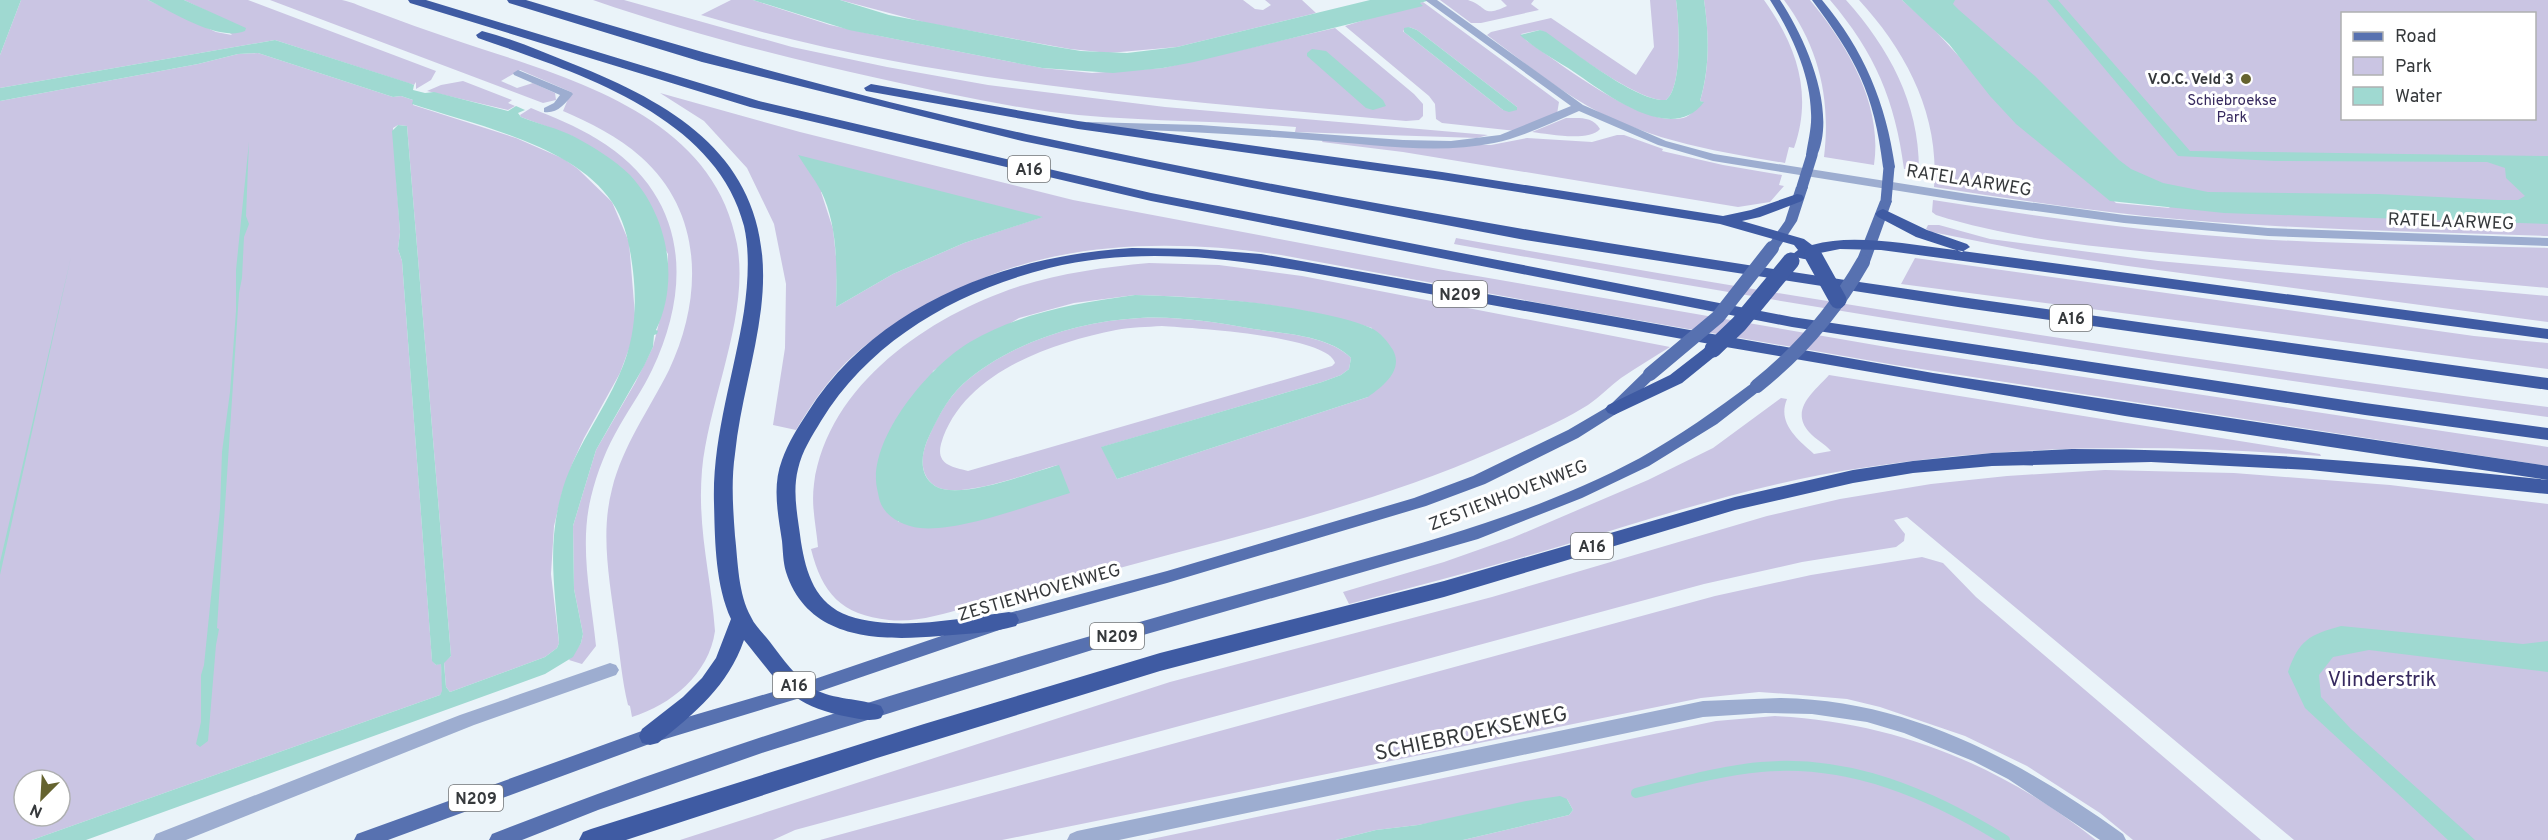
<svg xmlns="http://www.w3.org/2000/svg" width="2548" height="840" viewBox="0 0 2548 840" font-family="Overpass,sans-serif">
<rect width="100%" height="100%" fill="#eaf3f9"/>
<path fill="#cac5e3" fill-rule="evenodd" d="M21,0h127l68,32 16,3 -23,-23 -25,-12h64l188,71 -5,9 -15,9v-7l-2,3 -139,-45 -275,48v-33z
M270,0c23,0 50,0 72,0 11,2 22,8 32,11 27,10 54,20 81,29 109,37 258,72 282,204 13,71 -28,154 -35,226 -5,59 9,105 13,161 -6,43 -44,74 -83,86l-2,-11 -2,-1c-6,-24 -8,-51 -12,-76 -6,-47 -16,-94 -4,-140 11,-44 37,-79 57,-119 34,-72 35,-157 -28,-213 -23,-21 -51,-34 -78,-46l8,-19 -51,-22 -19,11 16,7 16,-5 22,10 1,7 -13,3z
M593,0h31l168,47 95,20 101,18 177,22 323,28 -11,3 -182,-6 1,-5c-82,-7 -164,-5 -245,-15 -58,-8 -116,-21 -174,-34 -96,-21 -191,-46 -284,-78z
M731,0h22l77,25 50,11 162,32 50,5 71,-5 172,-40 79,66 9,10v12l-4,4 -13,1c-237,-21 -476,-38 -705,-106z
M840,0h403l12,9 8,1 8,-5 -6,-5h37l14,13 -139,34 -68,6 -39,-4 -143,-26z
M1440,0c8,0 21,0 28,0 21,7 13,18 39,6l-6,-6h33l-3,4 8,6 -58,13h-10z
M1650,0h26c3,20 7,87 -10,100 -27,3 -101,-54 -126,-70l-19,4 6,7c33,22 120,91 159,76 6,-3 12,-11 17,-15l-3,-1c10,-33 9,-67 4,-101h60c33,46 49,94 30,148l-5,-1 -4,16c-72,-12 -146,-24 -209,-64 -31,-19 -60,-43 -89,-64l4,-3 60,-14 85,57 18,-28z
M1784,0h26c37,45 73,104 64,165l-50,-8c7,-58 -5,-110 -40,-157z
M1830,0h16c43,48 73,103 73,169h-15c-9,-69 -29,-116 -74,-169z
M1859,0h43l28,25 35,38 151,140 54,5 -252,-208h630v236c-120,-4 -241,-6 -360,-16 -85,-7 -170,-20 -254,-33 6,-72 -28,-136 -75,-187zM2342,14h192v104h-192z
M1423,2l136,100 -2,12 -41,17 -74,-8 -6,-4 -1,-15 -6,-8 -84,-70zM1409,27l8,3 100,77 -14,3 -99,-78 -1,-1z
M258,53l135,44 8,-1 12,4v5l103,33 48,21 14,10 34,33 17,40 6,73 -2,23 -13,35 -36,65 -11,24 -11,31 -8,33 -3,48 8,69 -2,5 -12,9 -95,35 -4,-5 -2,-25 7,-6 -44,-530 -9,-1 -5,3 7,104 -2,17 4,12 30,399 4,5 5,-2 2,28 -3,4 -408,145h-32v-739l198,-37 40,-10zM24,780h36v36h-36z
M463,81l49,19 -4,3 7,3 -7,4 -81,-19 14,-6z
M660,93l140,39 273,68 381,72 444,77 650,98v19l-653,-101 -344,-60 -270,-50c-107,-16 -223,-15 -322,34 -14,6 -26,15 -39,23 -15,8 -30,16 -44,26 -34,22 -59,57 -80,92l-23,-5 12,-77 1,-64 -12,-60 -27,-56 -43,-47zM821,192l221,25 -78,26 -71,31 -57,33 1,-41 -4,-37z
M531,108c22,9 45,18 66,31 89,54 97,143 55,231 -9,19 -21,36 -32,55 -13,22 -23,47 -29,72 -12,49 0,100 5,149l-14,18 -13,-4 12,-17 2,-9 -9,-45 -1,-63 23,-76 39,-67 18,-36 14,-57 1,-36 -57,-94 -39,-24 -51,-19 -1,-2z
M1566,118c13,0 27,-2 34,11 -11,13 -52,5 -68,3z
M1617,135h7l39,14 -1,2 61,14 59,10 -3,10 5,1 -14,16 -32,5 -335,-55 -81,-10 1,-2 168,5 36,-7 65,4z
M1933,200c107,17 215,32 324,39 101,6 191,6 291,9v40c-122,-11 -244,-21 -366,-33 -82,-8 -167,-15 -246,-40l-4,-3z
M1928,225h11l51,14 168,22 390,35v26l-420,-56 -101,-15 -95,-19 -6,-3z
M1456,238c362,64 727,122 1092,169v10c-366,-50 -731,-107 -1094,-173z
M1915,258l559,78 74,7v26l-647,-85z
M1149,263l70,2 83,11 368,71c-16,10 -33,20 -49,31 -11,8 -21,19 -33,27 -29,18 -63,32 -94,46 -132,58 -276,89 -415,128 -37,10 -74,19 -111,28 -25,7 -53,16 -79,13 -48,-5 -67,-27 -78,-71l7,-2c-2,-22 -7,-41 -4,-63 14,-101 117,-169 206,-198 42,-13 85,-19 129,-23zM1135,295c81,2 160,9 237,33l-4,69 -251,82 -15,-32 220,-65 19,-7 8,-6 2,-11c-25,-24 -70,-24 -103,-30 -35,-6 -72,-12 -108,-10 -61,3 -131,25 -177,66 -17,16 -27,36 -36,57 -6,15 -8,34 8,45 24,15 96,-14 123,-21l-160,57 35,-151 86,-53 55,-15zM1162,326c27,2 166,9 173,37l-3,3 -364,105c-17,-4 -32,-7 -27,-27 21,-71 110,-101 175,-114 15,-3 31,-3 46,-4z
M1829,375l491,79 1,2c-168,-13 -335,-12 -501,19 -88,17 -174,45 -259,71 -70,21 -141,39 -212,58l-6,-12 101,-30 68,-24 136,-58 65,-32 68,-50 6,1c-10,24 10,40 27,55l17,-3c-6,-7 -16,-12 -22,-19 -20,-23 6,-41 20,-57z
M2105,470l129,3 156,12 158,19v336h-254l-387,-323 -13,3 11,14 -1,7 -8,6 -94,15 -98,22 -909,246 -22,10h-93l490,-158 322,-85 275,-81 73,-17 91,-15 76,-8z
M1922,557l21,6 33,34 285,243h-128l-33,-27 -73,-47 -62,-30 -85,-29 -33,-8 -59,-5 -29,-2 -58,6 -699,142h-182l895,-244 96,-21z
M1775,716c121,6 226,49 321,124h-633l106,-25 4,-5 -6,-11 -149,26 -42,5 -40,10h-189l569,-119z"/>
<path fill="#9fd9d1" d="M0,0h21l-21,55z
M148,0h36l62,28 -1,3c-26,11 -73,-19 -97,-31z
M753,0h87l49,15 162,31 30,5 46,2 50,-6 193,-47h60l-10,3 3,3 -229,56 -31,6 -50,5 -71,-5 -193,-38z
M1676,0h28c5,34 6,67 -4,101l4,1c-32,44 -99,-9 -130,-30 -18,-12 -38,-22 -54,-37l20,-5 6,2c24,17 92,71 120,68 17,-13 13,-80 10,-100z
M1902,0h53l-2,4 6,6 76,66 84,84 12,9 32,14 45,9 170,2 120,6h20l7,-4 -19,-18 -1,-10 -18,-6 -212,-1 -97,-5 -131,-156h11l132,151 358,5v68l-324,-11 -114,-12 -94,-77 -26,-28 -41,-52z
M1409,27l8,3 100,77v3l-8,2 -6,-2 -99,-78v-4z
M275,40l134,43 5,2 -1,5 12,3 9,-1 74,19 8,-5 9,4 -7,3 3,4c17,7 36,11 52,19 19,10 42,24 57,39 38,41 50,105 26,155l2,1 -1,3 -3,1 -1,12 -9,19 -48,84 -23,76 1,63 9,45 -2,9 -8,14 -28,17 -459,166h-54l408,-145 2,-4 -1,-27 -5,1 -4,-4 -30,-400 -4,-12 2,-17 -8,-101 6,-6 9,1 44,530 -7,7 2,24 4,5 95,-35 12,-9 2,-5c-4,-52 -12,-96 2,-148 12,-45 41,-80 59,-122 15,-34 17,-66 13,-102 -3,-24 -7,-48 -21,-69 -38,-57 -137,-77 -200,-98l1,-4 -12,-4 -8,1 -135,-44 -20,1 -40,10 -198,37v-13z
M1312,49l14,2 57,49 3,6 -13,4 -7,-2 -59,-52v-3z
M249,142l-3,74 3,8 -5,13 -2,41 -3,15 -22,335 2,1 -3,16 -8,96 -8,6 -4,-3 5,-22v-47l3,-10 16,-156 2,-57 8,-60 6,-81v-41z
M798,155l245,62 -79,26 -71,31 -57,33c1,-38 2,-81 -15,-116 -7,-13 -16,-24 -23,-36z
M71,257l-71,318v-13z
M1135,295c60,2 119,5 178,17 19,4 40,8 58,16 9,4 17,14 22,22 11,21 -11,37 -25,47l-251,82 -16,-32 221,-65 19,-7 8,-6 2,-11c-24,-24 -70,-24 -103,-30 -35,-6 -72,-12 -108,-10 -61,3 -131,25 -177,66 -17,16 -27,37 -36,57 -6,15 -8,35 8,45 25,15 96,-14 124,-21l11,28c-41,12 -110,39 -150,35 -18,-2 -37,-12 -41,-30 -1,-6 -3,-12 -3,-18 -2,-48 55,-115 94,-138 52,-30 107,-39 165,-47z
M2341,626l182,18 25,-3v31l-179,-22 -36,7 -14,18 2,22 30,32 124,111h-27l-143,-132 -17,-36c11,-32 21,-37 53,-46z
M1560,796l7,3 6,11 -4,5 -106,25h-127l40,-10 42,-5 108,-24z"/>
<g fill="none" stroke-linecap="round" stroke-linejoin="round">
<path stroke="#9fd9d1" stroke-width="10" d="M1636,793c41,-10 82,-22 125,-26 89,-8 170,27 244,73"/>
<path fill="#9dadd0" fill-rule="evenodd" d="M1425,0h12l146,105 83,36 48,13 254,40 156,21 144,13 280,10v8l-280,-10 -144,-13 -156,-21 -255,-41 -55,-16 -79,-34c-28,12 -56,26 -85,32 -59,12 -123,1 -182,-3 -75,-6 -149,-10 -224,-12l-6,-3 6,-3 112,3 203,15 48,1 49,-6 71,-29z
M518,70l53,22 2,2c-8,10 -16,20 -29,18v-4l10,-5 6,-8 -46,-20 -1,-2z
M610,663l6,2 3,5 -3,5 -142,50 -288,115h-33l3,-6 304,-119z
M1781,698c129,2 240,63 342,136l3,6h-26l-92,-61 -35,-18 -69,-28 -37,-11 -55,-8 -47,-1 -62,4 -584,123h-52l3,-6 7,-3 626,-130z"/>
<path fill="#5771b0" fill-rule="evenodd" d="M1770,0h10c26,39 58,112 36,158l-4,1 -6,-4c2,-14 6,-28 5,-42 -1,-40 -20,-80 -41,-113z
M1812,0h10c42,50 64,103 73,167l-2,3h-8l-2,-3c-9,-75 -27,-108 -71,-167z
M1802,183l6,4 -11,34 -20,30h-10l-1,-3 19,-27 11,-34z
M1886,197l6,4 -22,61 -2,3h-10l-2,-3 24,-61z
M1650,369l5,2 2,3 -2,3 -36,35 -41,26 -93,46 -59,22 -259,77 -156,43 -211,72 -148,45 -264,97h-34l3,-6 293,-106 150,-44 209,-71 158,-42 247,-73 59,-22 95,-46 41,-24 36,-35z
M1757,381l7,5 -2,3 -45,35 -68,42 -67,32 -104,41 -373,107 -340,106 -167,58 -76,30h-33l3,-6c201,-79 408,-143 616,-203 84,-24 169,-47 253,-71 95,-26 192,-55 279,-102 39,-22 76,-48 112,-75z"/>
<path fill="#3f5ba3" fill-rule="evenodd" d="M408,0h18l333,101 392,92 641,124 573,86 183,25v12l-183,-25 -573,-88 -641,-126 -401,-94 -340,-104z
M507,0h19c165,50 331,97 500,134 502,109 1013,174 1522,244v12l-590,-83 -253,-39 -180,-28 -278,-53 -225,-46 -320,-79 -193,-59z
M482,31c31,8 61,21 91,33 117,46 205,106 188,245 -6,49 -21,96 -26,145 -4,27 -2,55 0,82 3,26 3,58 16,81 4,9 13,17 19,25 13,17 26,36 44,47 20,11 45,9 67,17l3,6 -3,6c-11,4 -21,1 -32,-1 -60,-11 -69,-33 -105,-77 -16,46 -49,73 -86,103l-8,2 -8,-2 -3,-7 3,-7 41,-32 19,-19 14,-20 15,-39c-16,-35 -16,-79 -17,-116 -2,-65 20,-128 30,-192 4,-28 6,-58 0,-85 -28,-112 -172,-155 -266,-188l-2,-3z
M871,84l207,37 364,51 281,44 28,-6 46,-16 5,1 2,3 -2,3 -42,16 -18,4 62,18 8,6c29,-8 60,-5 90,-2l646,86v10l-667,-89 -41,-1 -20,4 -1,5c-7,2 -22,2 -26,-4l5,-4 -4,-5 -74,-21 -278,-44 -364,-51 -212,-38 -2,-3z
M1883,209l44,21 40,14 3,3 -8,5 -46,-15 -38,-20 -3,-3 3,-3z
M1132,248l65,1 64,5 672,119 615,93v14l-423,-64 -405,-70 1,3 -2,4 -37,30 -68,32 -6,-2 -3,-4 3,-4 62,-30 40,-31c-101,-18 -202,-36 -303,-54 -118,-21 -240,-51 -358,-22 -91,23 -178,71 -228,153 -9,15 -19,30 -23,48 -6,24 0,48 3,73 5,31 14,62 48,74 50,16 110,2 160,-4l7,2 3,6 -3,6c-23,7 -52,8 -76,10 -59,5 -132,5 -154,-64 -3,-10 -3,-21 -4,-31 -4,-27 -10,-55 0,-81 6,-17 16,-33 26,-48 68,-108 201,-157 324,-164z
M2072,449c160,0 317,14 476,31v14l-238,-24 -159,-8 -159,4 -79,7 -60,10 -118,27 -291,87 -284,74 -283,87 -251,82h-47l4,-8 8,-3 333,-105 236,-71 284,-72 291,-84 118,-27 60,-9 79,-8z"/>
<path stroke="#5771b0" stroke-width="11" d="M1802,187l10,-32
M1886,201l3,-34"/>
<path stroke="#5771b0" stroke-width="14" d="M1650,374l68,-57 54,-69
M1757,386c44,-35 78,-75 106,-124"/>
<path stroke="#3f5ba3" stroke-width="17" d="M1813,255l25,45
M1713,349l26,-25 52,-63"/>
</g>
<circle fill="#65632f" stroke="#fff" stroke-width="2" cx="2246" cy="79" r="6"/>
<g text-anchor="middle" stroke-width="6" stroke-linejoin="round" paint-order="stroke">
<g font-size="15" font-weight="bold" fill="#36393c" stroke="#fff" text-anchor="end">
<text x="2234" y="84">V.O.C. Veld 3</text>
</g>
<g font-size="15" fill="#372a5f" stroke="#fff">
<text x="2232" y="105">Schiebroekse<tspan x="2232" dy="17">Park</tspan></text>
</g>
<g fill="#fff" stroke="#727476" stroke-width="1.5">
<rect x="1008" y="156" width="42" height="26" rx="4.5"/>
<rect x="1433" y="281" width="54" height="26" rx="4.5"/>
<rect x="2050" y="305" width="42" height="26" rx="4.5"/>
<rect x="1571" y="533" width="42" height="26" rx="4.5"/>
<rect x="1090" y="623" width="54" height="26" rx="4.5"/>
<rect x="773" y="672" width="42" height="26" rx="4.5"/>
<rect x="449" y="785" width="54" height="26" rx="4.5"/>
</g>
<g font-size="16" font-weight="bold" fill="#36393c">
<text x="1029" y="175">A16</text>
<text x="1460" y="300">N209</text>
<text x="2071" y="324">A16</text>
<text x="1592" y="552">A16</text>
<text x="1117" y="642">N209</text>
<text x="794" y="691">A16</text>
<text x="476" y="804">N209</text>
</g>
<g font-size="18" fill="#36393c" stroke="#fff">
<text transform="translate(1969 180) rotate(9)" y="6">RATELAARWEG</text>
<text transform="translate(2451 221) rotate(2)" y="6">RATELAARWEG</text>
<text transform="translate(1508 495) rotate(-21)" y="6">ZESTIENHOVENWEG</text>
<text transform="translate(1039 592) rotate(-16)" y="6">ZESTIENHOVENWEG</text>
</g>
<g font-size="21" fill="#372a5f" stroke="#fff">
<text x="2382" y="686">Vlinderstrik</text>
</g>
<g font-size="21" fill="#36393c" stroke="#fff">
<text transform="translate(1471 733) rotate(-12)" y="7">SCHIEBROEKSEWEG</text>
</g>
</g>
<rect x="2341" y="12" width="195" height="108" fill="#ffffff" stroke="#afb0b1" stroke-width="1.5"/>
<rect x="2353" y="32" width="30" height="9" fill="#5771b0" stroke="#afb0b1" stroke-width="1.5"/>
<text x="2395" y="42" font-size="18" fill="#36393c">Road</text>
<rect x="2353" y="57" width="30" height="18" fill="#cac5e3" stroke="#afb0b1" stroke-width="1.5"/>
<text x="2395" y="72" font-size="18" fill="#36393c">Park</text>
<rect x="2353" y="87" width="30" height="18" fill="#9fd9d1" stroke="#afb0b1" stroke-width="1.5"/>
<text x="2395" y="102" font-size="18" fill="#36393c">Water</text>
<g transform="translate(42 798) rotate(204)"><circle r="28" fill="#ffffff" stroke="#afb0b1" stroke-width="1.5"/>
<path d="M0-4.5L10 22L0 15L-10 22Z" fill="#65632f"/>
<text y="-9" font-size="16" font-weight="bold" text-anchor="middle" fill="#36393c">N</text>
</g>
</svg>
